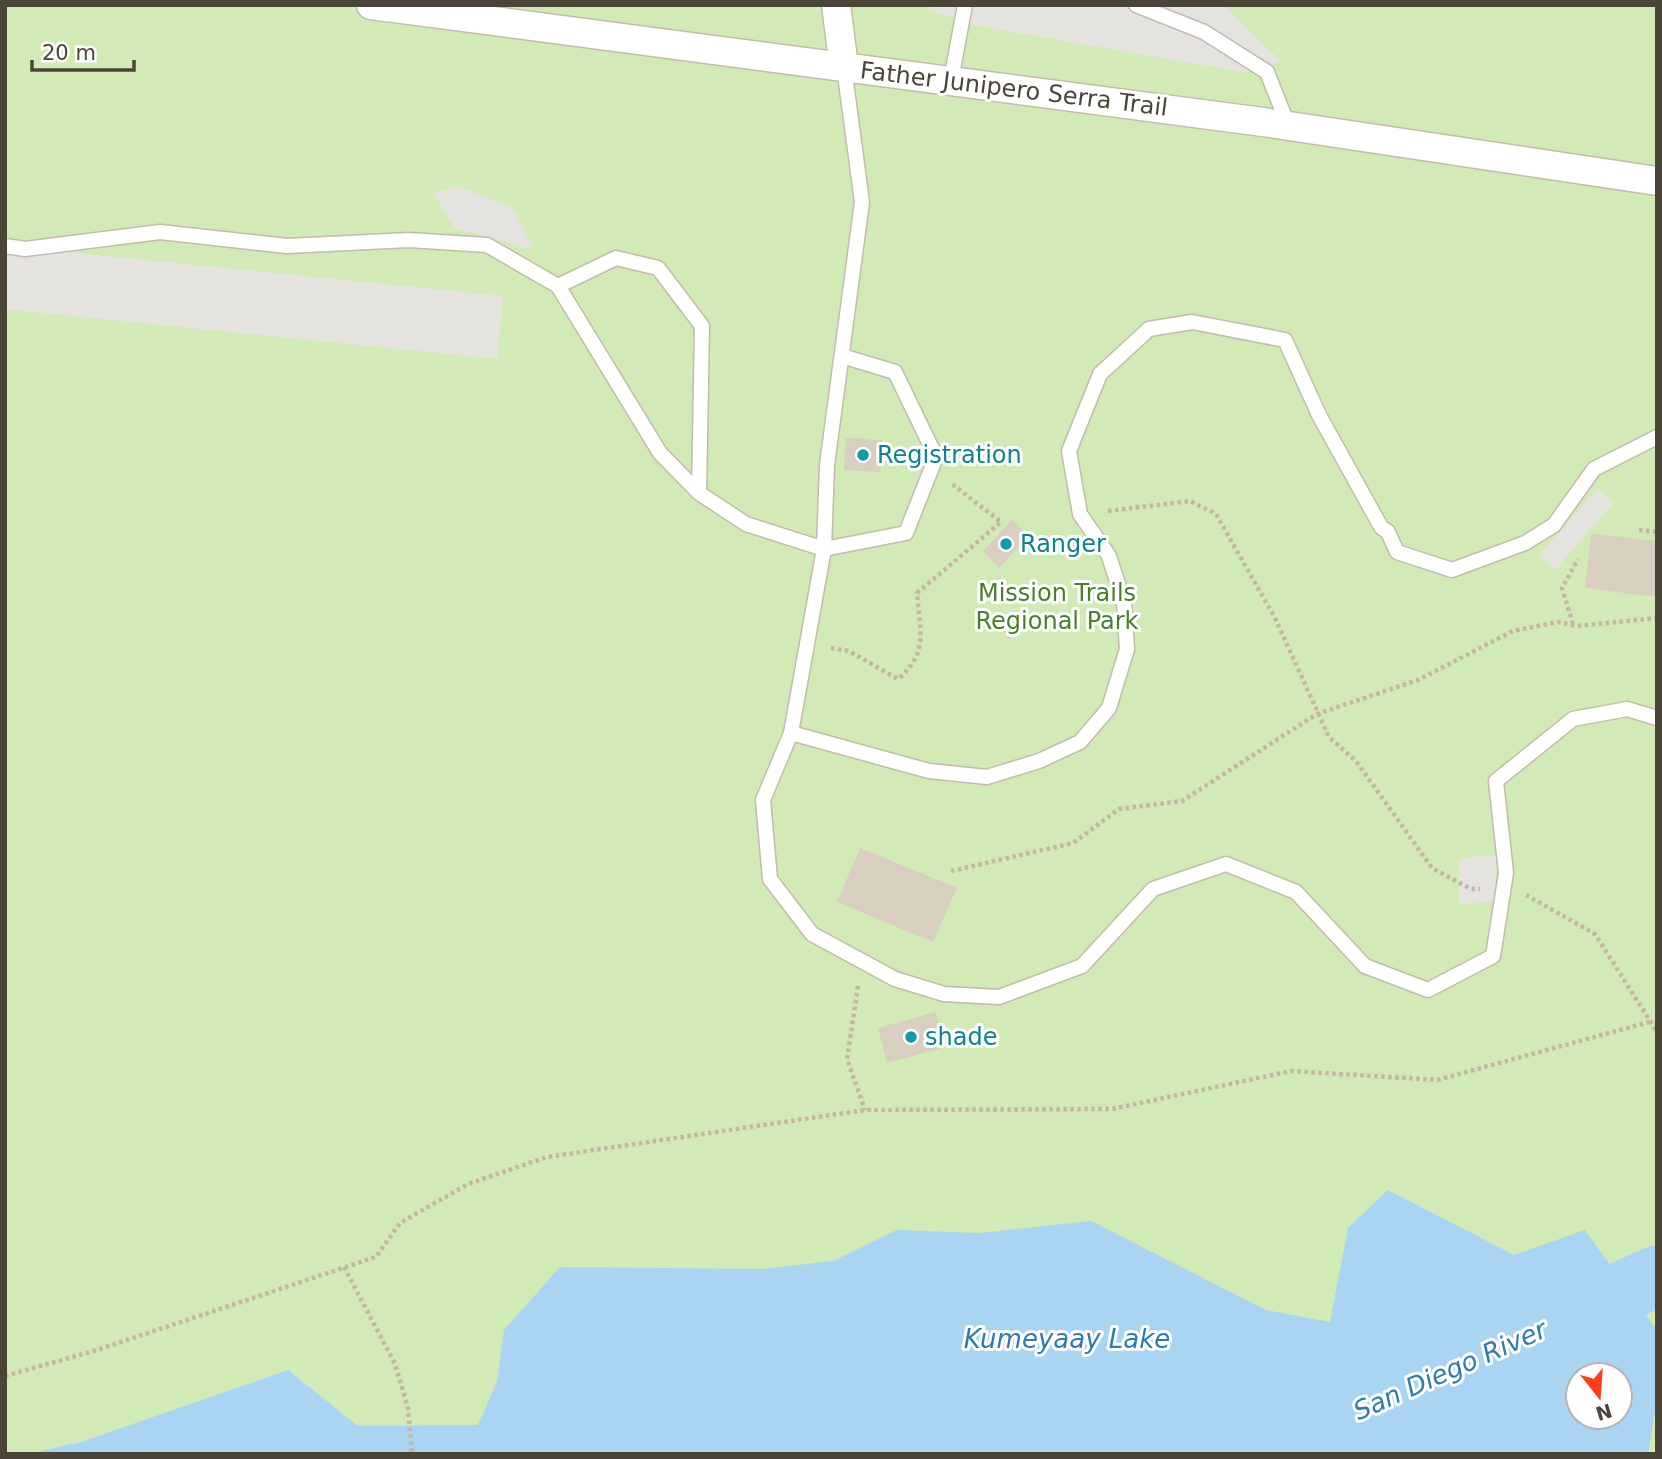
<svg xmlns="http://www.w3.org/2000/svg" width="1662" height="1459" viewBox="0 0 1662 1459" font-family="'DejaVu Sans',sans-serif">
<rect width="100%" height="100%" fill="#f6f3ec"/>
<path fill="#d2eab5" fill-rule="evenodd" d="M5,5h1652v1449h-1652zM1578,1375h42v42h-42z"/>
<path fill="#e5e3e0" d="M928,5h296l57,56 -37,11 -266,-46 -49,-16z
M458,186l56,23 20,41 -79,-22 -22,-35z
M5,246l498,50 -6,63 -492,-50z
M1597,489l17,13 -59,68 -16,-15z
M1496,855l-1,46 -36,4v-47z"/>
<path fill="#a9d4f2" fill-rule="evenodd" d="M1388,1190l126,65 71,-25 72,100v67l-9,57h-1620l53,-12 207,-72 70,56 120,-1 19,-43 7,-52 56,-63 203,2 70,-8 64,-31 83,3 111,-12 175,89 64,12 18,-94zM1578,1375h42v42h-42z"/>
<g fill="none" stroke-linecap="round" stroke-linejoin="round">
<path stroke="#a9d4f2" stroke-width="61" d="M1550,1324l107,-48"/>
</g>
<path fill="#d8cfc1" d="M846,438l36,2 -2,32 -36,-2z
M1012,520l17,16 -30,32 -16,-17z
M1591,534l66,7v56l-72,-9z
M1013,616l8,15 -12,8 -10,-14z
M860,848l97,40 -24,54 -96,-40z
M936,1012l9,35 -58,16 -9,-35z"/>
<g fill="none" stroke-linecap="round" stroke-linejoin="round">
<g stroke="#c2bbae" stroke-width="17">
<path id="service" d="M1136,5l68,27 63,40 21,53
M844,67l18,135 -35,263 -3,84 -33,184 -28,67 7,79 42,55 83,45 49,15 55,3 83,-31 71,-77 73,-25 70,28 69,74 63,24 65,-34 13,-83 -10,-92 77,-62 54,-10 30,9
M951,80l14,-75
M5,246l20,3 135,-17 127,14 122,-6 78,5 71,41 102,167 39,40 47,31 78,25 82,-16 30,-76 -41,-85 -53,-16
M558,286l58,-28 42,10 44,58 -3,167
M791,733l138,38 58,6 52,-16 41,-19 29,-34 18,-59 -3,-46 -15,-47 -29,-42 -11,-63 31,-77 49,-45 43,-7 93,18 34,75 62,112 7,5 9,20 55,18 73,-27 29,-18 40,-56 63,-32"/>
</g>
<g stroke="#c2bbae" stroke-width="31">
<path id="minor" d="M371,5l892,117 394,59
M836,5l8,62"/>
</g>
<path stroke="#c4b79f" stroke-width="4.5" stroke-dasharray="3.5 3.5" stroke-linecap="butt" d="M894,461l14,6
M1108,511l82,-10 26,13 59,104 54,119 27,24 76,107 39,21h9
M1639,530l18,2
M1573,624l-11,-36 16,-29
M831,648l18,3 49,28c31,-26 22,-49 19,-86l84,-71 -49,-38
M951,871l122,-28 46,-34 63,-8 135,-87 101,-34 95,-49 45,-9 19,4 80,-8
M1526,895l69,39 62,98
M858,986l-11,73 18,51
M344,1267l51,97 13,44 4,46
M5,1376l89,-25 282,-94 24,-34 68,-39 79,-27 318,-47 247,-1 179,-38 146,9 216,-59"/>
<use href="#service" stroke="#fff" stroke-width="14"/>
<use href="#minor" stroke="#fff" stroke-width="28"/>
</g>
<g fill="#0f9aa8" stroke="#fff" stroke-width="2.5">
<circle cx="863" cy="455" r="7"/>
<circle cx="1006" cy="544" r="7"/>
<circle cx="911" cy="1037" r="7"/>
</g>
<g text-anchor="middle" stroke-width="6" stroke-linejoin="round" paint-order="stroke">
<g font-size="24" fill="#4b4439" stroke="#fff">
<text transform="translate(1014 89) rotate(7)" y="8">Father Junipero Serra Trail</text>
</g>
<g font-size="24" fill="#0d838f" stroke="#fff" text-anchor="start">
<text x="877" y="463">Registration</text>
<text x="1020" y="552">Ranger</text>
<text x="925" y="1045">shade</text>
</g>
<g font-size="24" fill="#4a7f2a" stroke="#fff">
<text x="1057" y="601">Mission Trails<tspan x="1057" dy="28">Regional Park</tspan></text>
</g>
<g font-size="26" font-style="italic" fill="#2e7ab2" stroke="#fff">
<text x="1067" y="1348">Kumeyaay Lake</text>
<text transform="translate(1450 1370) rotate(-24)" y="9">San Diego River</text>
</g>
</g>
<rect width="1662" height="1459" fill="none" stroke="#4b4439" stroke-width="14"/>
<g transform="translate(1599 1396) rotate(163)"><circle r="33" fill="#ffffff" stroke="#b7b4b0" stroke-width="2"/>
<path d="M0-5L12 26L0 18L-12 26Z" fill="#fc3f1d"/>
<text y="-10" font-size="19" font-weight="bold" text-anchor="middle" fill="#4b4439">N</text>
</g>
<path d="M32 60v10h102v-10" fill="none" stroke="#4b4439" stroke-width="3.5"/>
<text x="42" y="60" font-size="21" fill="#4b4439" stroke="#ffffff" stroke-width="5" paint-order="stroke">20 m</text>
</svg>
